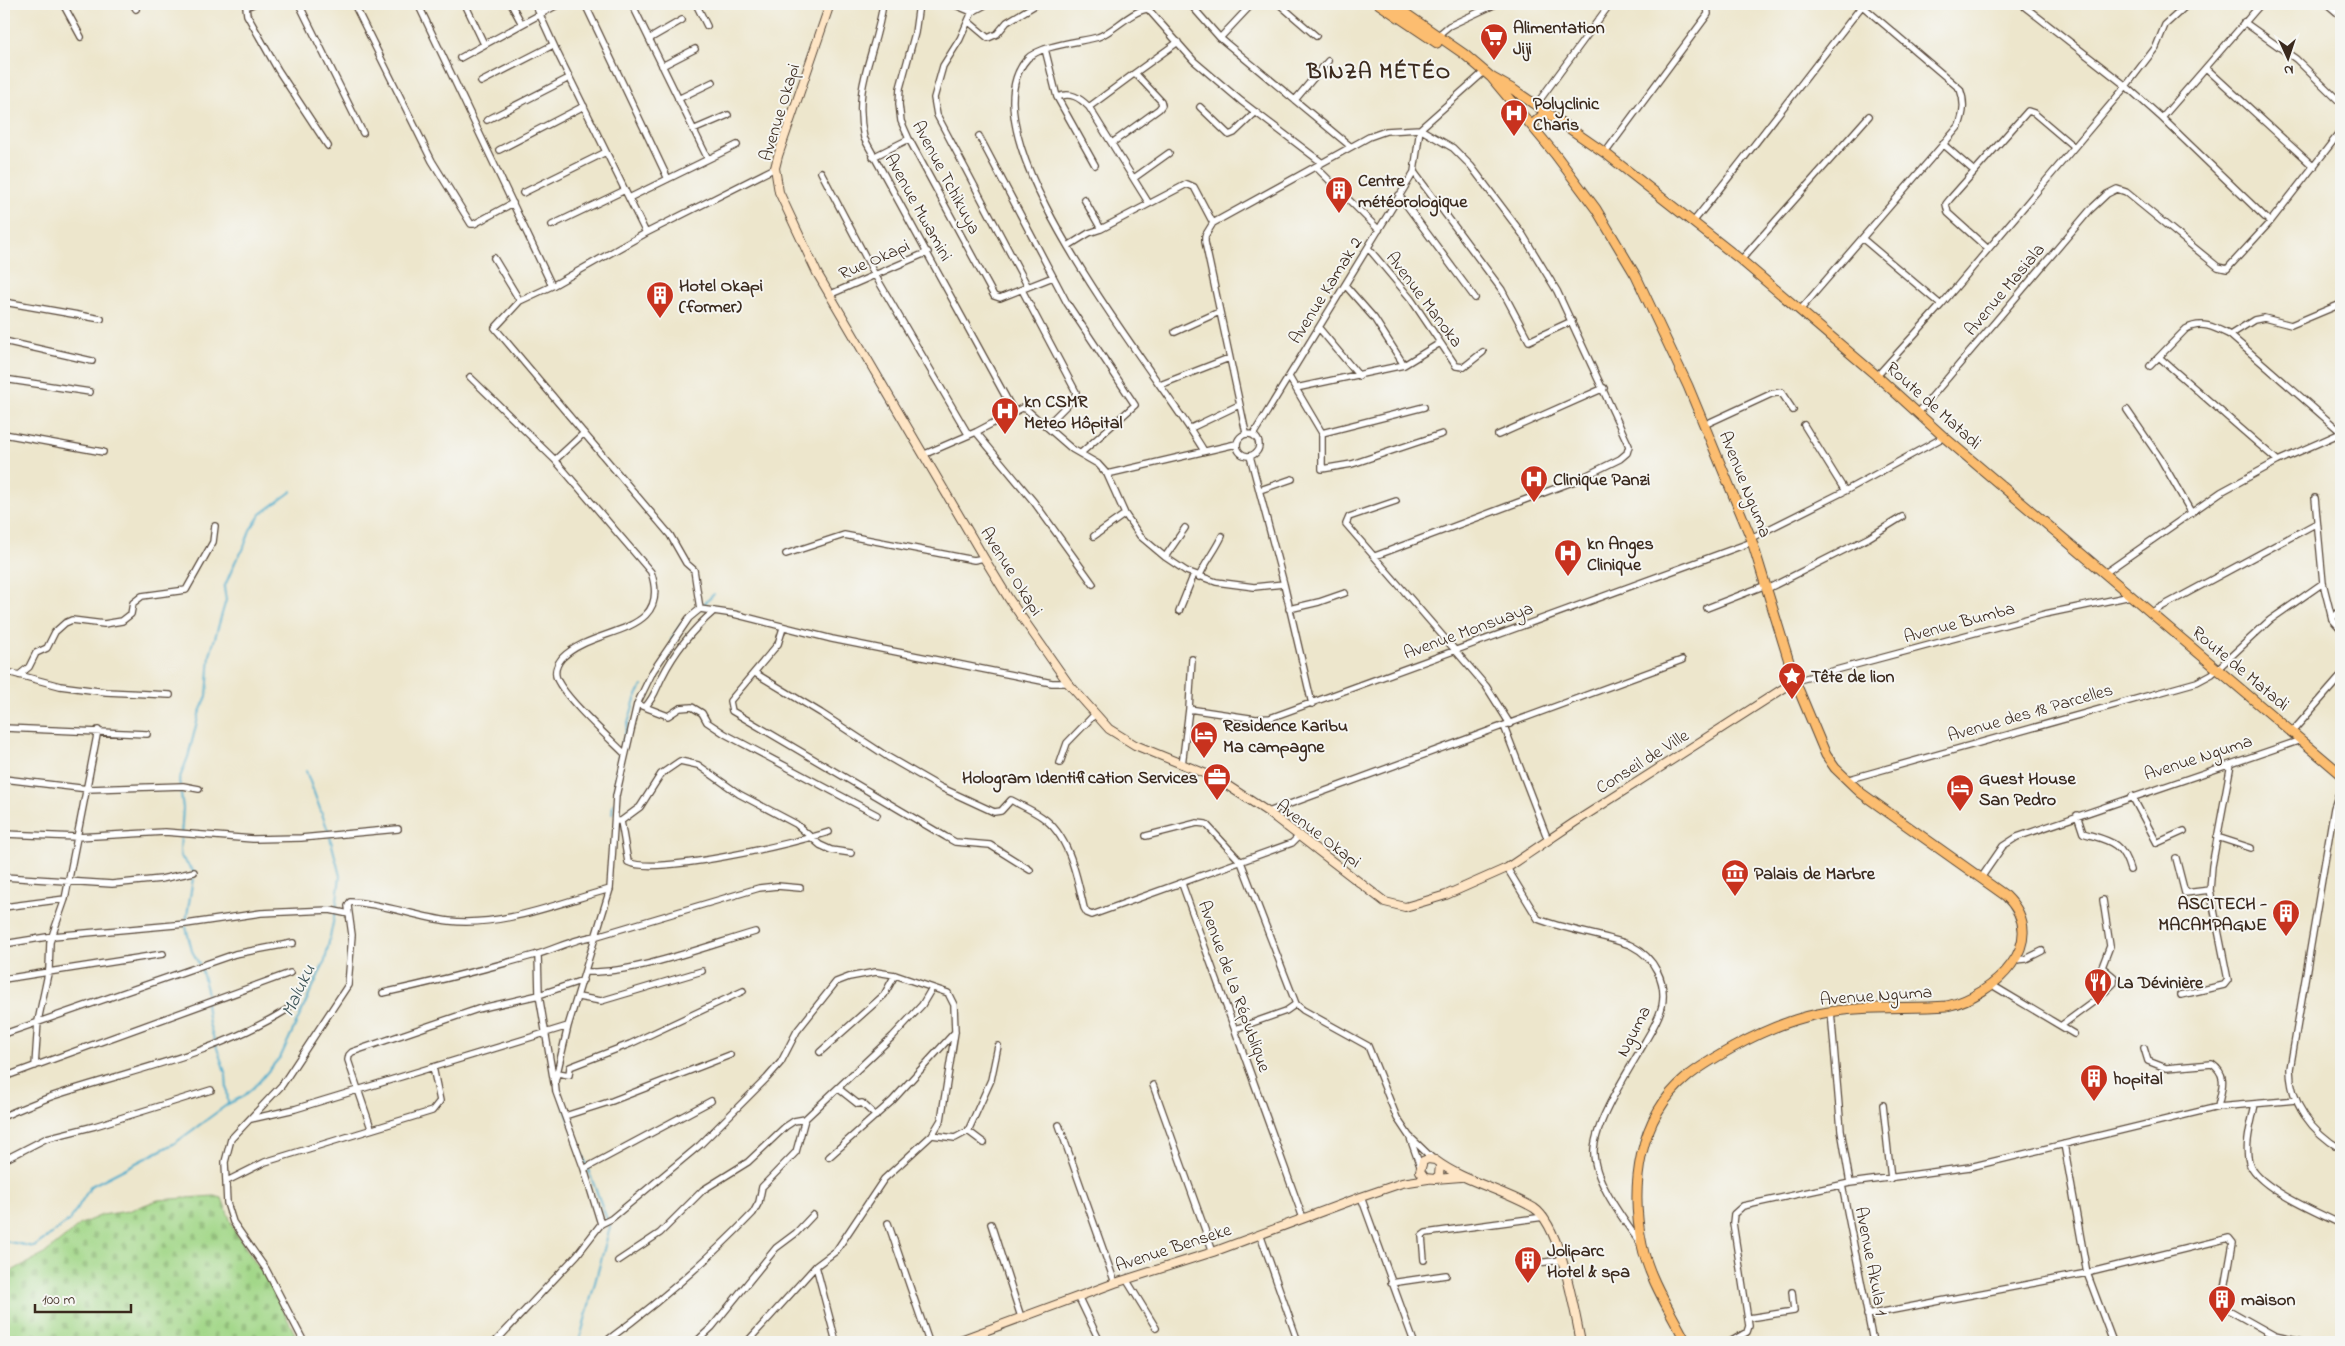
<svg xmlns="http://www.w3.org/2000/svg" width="2345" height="1346" viewBox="0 0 2345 1346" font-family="'Indie Flower',sans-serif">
<defs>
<pattern id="cemetery-stones" width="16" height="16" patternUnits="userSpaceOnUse" patternTransform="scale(1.25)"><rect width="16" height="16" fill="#a2d788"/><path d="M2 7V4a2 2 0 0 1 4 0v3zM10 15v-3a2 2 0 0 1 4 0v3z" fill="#8cb975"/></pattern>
</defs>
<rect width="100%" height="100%" fill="#f6f6f2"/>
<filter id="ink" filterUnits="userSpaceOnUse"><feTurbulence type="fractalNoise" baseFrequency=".02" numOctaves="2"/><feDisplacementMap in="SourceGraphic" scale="10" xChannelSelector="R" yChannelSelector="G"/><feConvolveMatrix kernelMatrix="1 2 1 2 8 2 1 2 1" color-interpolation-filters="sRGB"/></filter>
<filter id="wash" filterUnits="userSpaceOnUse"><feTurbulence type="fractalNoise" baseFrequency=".0096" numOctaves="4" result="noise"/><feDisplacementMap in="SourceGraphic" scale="20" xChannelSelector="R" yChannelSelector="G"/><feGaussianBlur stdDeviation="1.12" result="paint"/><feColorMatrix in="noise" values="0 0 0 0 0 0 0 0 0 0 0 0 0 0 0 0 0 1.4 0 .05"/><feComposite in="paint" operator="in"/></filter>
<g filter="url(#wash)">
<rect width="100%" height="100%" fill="#ede6cc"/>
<path fill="url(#cemetery-stones)" stroke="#6e8053" d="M214,1196l8,2 12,32 38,58 27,54h-295v-67l40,-21 37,-30 21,-9 26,-4 30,-11z"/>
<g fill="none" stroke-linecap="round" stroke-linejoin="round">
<path stroke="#4daccc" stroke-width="2" d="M701,607l13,-13
M671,640l11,-17
M621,748l14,-49 7,-13
M306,771l23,62
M615,790l5,-38
M612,814l1,-10
M330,837l10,39 -4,33
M186,922l8,-50 -13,-15 -1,-6 3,-43 -4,-28 9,-23 11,-43 8,-18 3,-41 16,-55 -2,-12 12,-28 7,-10 7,-20 11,-16 31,-23
M186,927l6,24 7,13
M201,968l7,26 -2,10 3,20 17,51 2,29
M559,1093l51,134 -31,115
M4,1270h2l-1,-29 29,6 36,-27 21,-34 84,-43 53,-39 16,-8 14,-13 23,-27 44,-95 10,-48"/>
</g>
</g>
<g filter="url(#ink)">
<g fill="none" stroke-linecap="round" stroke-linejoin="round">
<g stroke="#564638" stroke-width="8">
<path id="street" d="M63,4l18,33
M133,4l3,5
M253,4l-7,3 1,8 31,55 50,76
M299,4l64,129
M354,4l78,157 39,63h3l39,-21
M418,4l134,282
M465,4l19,40
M511,4l11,20
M535,4l21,46 90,183
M585,4l83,175
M632,4l76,155
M696,4l11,22
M883,4c-7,50 -31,81 -19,134l150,274
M919,4l-4,29 -15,55 -1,16 2,17 8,18 85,157 6,2 53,-21
M953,4l19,8
M987,4l-15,8 -12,27 -17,27 -9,32 3,17 91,172
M1190,4l30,34 130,108
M1279,4l37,32
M2327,4l14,12
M2025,7l101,79 36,32 108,104
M969,22l19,16 9,-4 10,-12 30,-18
M2244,22l52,37 45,44
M1437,36l12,-10 47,-22
M1220,38l32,-34
M649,39l33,-19
M1045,49l12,48c14,-5 22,0 32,10l59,95
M460,58l99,-54
M662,66l33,-17
M2206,68l108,99
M1135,73l43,-31
M481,82l72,-37
M1057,97l38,68
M678,99l35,-17
M1295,100l33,-39
M1536,105l74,-101
M1089,107l46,-34 26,28 1,4 -3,4 -47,34
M1200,107l29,28 5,-2 22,-21
M2162,118l99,-114
M487,120l82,-42
M693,130l35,-15
M979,136l88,167 68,102 -54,48
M1943,144l31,27
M499,150l85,-44
M1605,153l103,-139 -1,-10
M873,157l36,-18
M1316,167l63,63
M821,172l54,103 93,159
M1414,172l88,118 27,51 43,-20
M1134,178l35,-25
M523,193l83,-41
M1399,195l76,103
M629,198l108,-53
M1084,199l17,30
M1693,222c58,-71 112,-144 169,-216
M552,225l73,-35
M1863,239l78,66
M1068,246l21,-13 12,-4 86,-45 7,3 19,36
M1369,249l42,50 45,67 8,1 19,-15
M1988,249l-40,-36 -2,-9 4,-5 78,-88 6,2 40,34
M494,258l26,43
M1741,260l128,-144
M1345,285l29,33 30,47
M1022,290l54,102 -2,6 -28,28
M831,294l97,-42
M4,302l97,17
M1801,309l158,-183c5,-14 6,-24 1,-37l-100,-85
M1319,328l40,48
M1175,332l44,-20
M2230,335l24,-15 10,-2 27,7 50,-21
M4,341l88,20
M2160,358l118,103
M2150,366l36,-37c16,-9 30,-1 44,6l111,97
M1877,376l64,-71 185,-219 30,-39 9,-22 23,-21
M470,377l85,83 96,112c22,65 -57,53 -89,86 -5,6 -8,14 -5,21 9,20 51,58 67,74
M1289,377l33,56v36l30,-5 90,-30
M4,379l86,13
M1160,385l69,-27
M1296,388l108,-23 36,-22
M2127,410l33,48 31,54
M1918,413l172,-203 17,-16 10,-5 9,3 92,75 9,2 43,-47 71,-91
M1704,425l67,-31 10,-2 12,18
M1804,425l41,66
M1191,428l48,-23
M976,432l58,70 59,82
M1246,433l-41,-191v-6l8,-13 156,-86 17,-6 34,-2 64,-57
M1322,433l102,-26
M1237 445a11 11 0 1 1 22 0a11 11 0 1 1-22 0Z
M4,434l99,18
M1253,435l161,-263 6,-43 33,19 18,18 52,69 34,56 72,155 -2,7 -7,6 -45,22 -200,75
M1498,435l106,-47
M1204,451c-41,-72 -246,-314 -177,-392 13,-14 53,-17 71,-22 17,-6 32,-26 50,-28l46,52 47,40 80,61
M925,454l51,-22 46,-24 4,1 46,40 26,15 9,10 18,40 15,22 25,21 21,14 30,11 38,5 30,-3
M1250,456l34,128 28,120
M555,460l29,-27
M1107,474l129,-30
M1260,490l32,-11
M2315,498l8,85 9,36 9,10
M1396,501l-47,16 -3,7 140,162 24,38
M1094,536l31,-22
M1751,538l94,-47 99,-54
M786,554l58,-19 130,25 10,-2
M1165,557l20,-29
M2105,573l116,-81 57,-31 63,-28
M1199,577c7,-16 16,-26 23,-41
M1767,589l101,-51 34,-21
M1707,608l59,-23
M700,609l-6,-39 -8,-7 -16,-28 -175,-207 25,-27 32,-15 94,-53 129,-65
M1289,609l30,-7 26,-9
M1179,611l15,-37
M2150,613l167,-90
M2332,619l9,-11
M783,628l-5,16 -48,57 2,10 214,126 9,5 35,3 40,25
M4,671l56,15 46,6 64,3
M755,673l66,40 67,44 52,30 54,25 7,-1 10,-11c11,6 21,10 31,17 28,19 35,61 42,91l3,5 5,2 200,-72 6,-6
M19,675l10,-8 7,-14 11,-5 8,-16 10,-9 7,-3 32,4 18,-3 9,-7 2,-11 9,-7 44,-6 27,-48 2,-16
M1795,681l250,-67 86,-18
M637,704l31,12 12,-8 12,-1 10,6 5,9 18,12 152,81
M645,707c9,-9 11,-18 17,-30 13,-26 30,-47 52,-66
M1189,709l67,10 14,-1 482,-176
M1504,726l44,114
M4,728l143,6
M2292,732l49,-56
M1060,763l7,-20 28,-29
M1182,765l7,-56 3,-50
M4,779l84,10 95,-3 16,3
M1846,780l351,-98 15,-8 58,-54 53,-37
M2341,787l-7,21 -44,261c0,34 22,63 51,80
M2132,796l25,47 27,-12
M1268,812l414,-152
M2077,815l6,18c26,8 39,8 47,37
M615,821h6l19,-14 21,-33 19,-13 18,4 41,29 57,30 24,21 11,5 20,3
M621,821l7,41c28,14 167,-19 201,-30
M4,834l73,3 88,-5 88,7 48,-1 97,-9
M1146,836l51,-13 9,1 35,38 55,142 7,6 65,36 29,72 12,18 24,23
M2217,837l34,11
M2176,858l9,35 25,-3
M1507,868l31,51c23,9 48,13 73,20 6,2 15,4 21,7 22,11 35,36 30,60 -3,12 -10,24 -16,34 -16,29 -49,77 -52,109 -2,30 30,71 46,94
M4,877l108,7 49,-5 33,-7
M1981,878l22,-32 14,-9 284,-97
M1182,884l121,334
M4,907l61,-8
M4,944l49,-8 133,-12 75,-11 69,-3 19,4
M538,954l1,41 15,88
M2015,960l11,-1 16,-8
M585,972c49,2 122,-26 170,-40
M4,979l159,-25
M1992,985l82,49
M383,993c51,-11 102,-24 152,-38 21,-6 40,-17 62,-19l162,-48 18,-2 23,2
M2181,995l43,-10 4,-5 -18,-90 2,-24 19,-102
M578,997l23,4 101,-30
M1831,1011l10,119 9,53
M2062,1025l38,-28 14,-14v-6l-12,-10 8,-21 -7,-46
M1235,1029l51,-18 10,-7
M4,1034l231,-80 58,-11
M2144,1048l4,13 18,7 46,-4c17,12 9,25 6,43
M820,1052l64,-57 11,-20
M35,1066l3,-45 11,-52 1,-27 15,-43 33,-169
M558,1073l11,2 1,-8 60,-23 113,-53
M4,1077l286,-104
M1153,1085l60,167
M839,1089l19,15 4,-1 14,13
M2255,1104c-3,17 -11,41 -6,58 6,25 70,51 92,62
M1883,1105l8,74
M4,1116c16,-7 33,-14 49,-20 81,-27 161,-41 235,-87
M565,1116l47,-15 118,-46
M251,1119l44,-10 273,-83
M1059,1125l56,158
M371,1128l-23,-68 1,-5 3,-3 126,-43 61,-14 44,-15
M968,1131l23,-51 7,-34
M932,1135l23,3 13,-7 16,12
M1410,1138l10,28
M2064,1144l23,129 26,69
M829,1157l63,-56 63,-69
M4,1160l43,-22 48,-12 116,-36
M584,1169l127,-68
M227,1181l38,-19 167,-51 8,-10 -7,-34
M1842,1185l31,157
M1361,1197l53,145
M888,1223l41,119
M601,1224l10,-5 89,-74 67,-67 14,-16 16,-31 39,-49 13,-5 27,-5 19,3 53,18 6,12 1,27 -14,88 -9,15 -48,44 -48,72 -20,15 -69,76
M991,1224l30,93
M1260,1234l38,108
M1424,1260l-2,-24 4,-3 118,-16
M618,1261l42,-28 43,-43 45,-28 37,-35 9,-6 11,-2
M1522,1265l39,-5
M816,1266l20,76
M1126,1279l30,49
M1391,1283l55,-8
M1078,1296l22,46
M1867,1315l220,-42 142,-35 4,5 -10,57 2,8 50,28 27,6
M1749,1318l45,-7 -2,-19
M304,1342l-38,-73 -33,-47 -6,-19 -2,-41 6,-23 51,-54 66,-100 4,-50 -4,-29 2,-4c33,1 66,15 99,19 54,6 109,-18 161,-32
M495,1342l82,-87 24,-31 -17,-55 -28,-77 -1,-10 13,-56 42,-137 6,-93 21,-92 16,-33 36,-53 11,-9 34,5 98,25 220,44h16
M605,1342c52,-38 103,-82 148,-129l6,-11 3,-15 34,-35 9,-33 88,-83 29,-31 10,-17
M696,1342l16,-15 64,-79 20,-15 17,-18
M1730,1342l17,-10 2,-6 -16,-103 1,-9 9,-8 107,-23 120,-16 248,-60 78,-7
M2338,1342l3,-4"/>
</g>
<g stroke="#564638" stroke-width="10">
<path id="secondary" d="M830,4l-52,152 -3,12 4,24 38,81 167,285 25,41 59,84 41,46 26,16 81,33 52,34 117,90 20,5 14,-4 27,-8 61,-27 68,-46 220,-141
M1440,1165l-1,10 -4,4 -10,-1 -5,-7 3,-10 5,-2 7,1c29,22 67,29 99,48 27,18 40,102 47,134
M1435,1179l26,-2
M955,1342l160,-59 98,-31 148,-55 41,-14 26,-4"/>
</g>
<g stroke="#564638" stroke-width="11">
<path id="primary" d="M1379,4l58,39
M1392,4l72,50 27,23 23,13 91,63 136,107 136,116 67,61 397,337
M1491,77l64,77 41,55 40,67 52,110 63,152 44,143 31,74 9,13 26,25 145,103c47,46 -13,100 -59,110 -42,3 -87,-1 -129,8 -30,6 -57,18 -84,33 -16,9 -34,19 -48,31 -48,40 -56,109 -44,167 7,34 29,67 44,97
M1532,125l14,-13"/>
</g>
<use href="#street" stroke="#fff" stroke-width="5.5"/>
<use href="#secondary" stroke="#fee5c5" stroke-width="8"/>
<use href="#primary" stroke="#fcbd6f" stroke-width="9"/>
</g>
</g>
<defs>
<g id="supermarket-pin" transform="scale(1.4375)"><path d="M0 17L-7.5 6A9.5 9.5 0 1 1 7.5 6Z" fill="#c8321e" stroke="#f6f6f2"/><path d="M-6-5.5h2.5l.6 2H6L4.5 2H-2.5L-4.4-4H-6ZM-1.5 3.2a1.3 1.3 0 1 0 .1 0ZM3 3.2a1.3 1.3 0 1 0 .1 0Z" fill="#fff"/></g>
<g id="hospital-pin" transform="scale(1.4375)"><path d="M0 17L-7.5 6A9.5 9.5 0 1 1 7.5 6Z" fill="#c8321e" stroke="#f6f6f2"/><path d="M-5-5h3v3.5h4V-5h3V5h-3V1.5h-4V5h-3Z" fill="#fff"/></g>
<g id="building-pin" transform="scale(1.4375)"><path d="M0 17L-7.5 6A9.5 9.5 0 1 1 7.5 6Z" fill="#c8321e" stroke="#f6f6f2"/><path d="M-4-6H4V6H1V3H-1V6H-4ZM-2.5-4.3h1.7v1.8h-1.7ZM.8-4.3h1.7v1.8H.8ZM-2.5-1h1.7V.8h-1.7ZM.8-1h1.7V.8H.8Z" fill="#fff"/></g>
<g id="sight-pin" transform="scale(1.4375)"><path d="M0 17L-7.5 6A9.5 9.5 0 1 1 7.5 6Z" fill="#c8321e" stroke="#f6f6f2"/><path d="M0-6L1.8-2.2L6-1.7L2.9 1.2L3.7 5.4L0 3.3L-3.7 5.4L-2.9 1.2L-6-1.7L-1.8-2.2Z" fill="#fff"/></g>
<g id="hotel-pin" transform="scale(1.4375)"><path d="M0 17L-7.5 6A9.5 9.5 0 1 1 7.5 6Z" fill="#c8321e" stroke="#f6f6f2"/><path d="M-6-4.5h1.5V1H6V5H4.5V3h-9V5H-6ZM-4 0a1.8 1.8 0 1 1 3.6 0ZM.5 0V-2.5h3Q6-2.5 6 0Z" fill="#fff"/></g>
<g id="office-pin" transform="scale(1.4375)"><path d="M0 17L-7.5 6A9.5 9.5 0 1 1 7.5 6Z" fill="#c8321e" stroke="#f6f6f2"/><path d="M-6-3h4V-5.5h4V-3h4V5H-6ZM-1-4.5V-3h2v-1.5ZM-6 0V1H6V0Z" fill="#fff"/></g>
<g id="museum-pin" transform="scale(1.4375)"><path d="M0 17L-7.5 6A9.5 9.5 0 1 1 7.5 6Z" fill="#c8321e" stroke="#f6f6f2"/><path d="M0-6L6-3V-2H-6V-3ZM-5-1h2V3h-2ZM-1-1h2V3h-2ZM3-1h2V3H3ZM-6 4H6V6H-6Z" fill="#fff"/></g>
<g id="restaurant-pin" transform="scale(1.4375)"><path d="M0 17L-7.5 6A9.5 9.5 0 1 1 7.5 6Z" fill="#c8321e" stroke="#f6f6f2"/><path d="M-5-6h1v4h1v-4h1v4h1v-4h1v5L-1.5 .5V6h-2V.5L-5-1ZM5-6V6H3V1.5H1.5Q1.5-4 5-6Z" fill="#fff"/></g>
</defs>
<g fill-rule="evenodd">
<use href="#supermarket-pin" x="1494" y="37"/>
<use href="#hospital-pin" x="1514" y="113"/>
<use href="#building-pin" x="1339" y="190"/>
<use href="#building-pin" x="660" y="295"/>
<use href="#hospital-pin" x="1005" y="411"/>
<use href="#hospital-pin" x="1534" y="479"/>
<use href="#hospital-pin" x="1568" y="553"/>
<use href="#sight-pin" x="1792" y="676"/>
<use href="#hotel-pin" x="1204" y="735"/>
<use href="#office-pin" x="1217" y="777"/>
<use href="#hotel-pin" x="1960" y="788"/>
<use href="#museum-pin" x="1735" y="873"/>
<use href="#building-pin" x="2286" y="913"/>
<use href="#restaurant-pin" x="2098" y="982"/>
<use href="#building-pin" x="2094" y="1078"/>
<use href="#building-pin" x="1528" y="1260"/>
<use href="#building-pin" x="2222" y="1299"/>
</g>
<g text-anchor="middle" stroke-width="4" stroke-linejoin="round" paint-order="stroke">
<g font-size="18" font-weight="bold" fill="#3b2a1e" stroke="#f6f6f2" text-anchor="start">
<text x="1513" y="33">Alimentation<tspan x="1513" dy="21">Jiji</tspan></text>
<text x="1533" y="109">Polyclinic<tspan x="1533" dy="21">Charis</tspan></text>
<text x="1358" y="186">Centre<tspan x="1358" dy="21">météorologique</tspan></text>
<text x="679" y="291">Hotel Okapi<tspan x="679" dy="21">(former)</tspan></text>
<text x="1024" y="407">kn CSMR<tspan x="1024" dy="21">Meteo Hôpital</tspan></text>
<text x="1553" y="485">Clinique Panzi</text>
<text x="1587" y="549">kn Anges<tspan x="1587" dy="21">Clinique</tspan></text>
<text x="1811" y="682">Tête de lion</text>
<text x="1223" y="731">Residence Karibu<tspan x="1223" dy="21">Ma campagne</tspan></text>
<text x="1198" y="783" text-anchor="end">Hologram Identification Services</text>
<text x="1979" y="784">Guest House<tspan x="1979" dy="21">San Pedro</tspan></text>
<text x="1754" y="879">Palais de Marbre</text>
<text x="2267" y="909" text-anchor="end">ASCITECH -<tspan x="2267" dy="21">MACAMPAGNE</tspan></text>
<text x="2117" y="988">La Dévinière</text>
<text x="2113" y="1084">hopital</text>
<text x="1547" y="1256">Joliparc<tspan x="1547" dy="21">Hotel &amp; spa</tspan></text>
<text x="2241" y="1305">maison</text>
</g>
<g font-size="18" fill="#3b2a1e" stroke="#f6f6f2">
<text transform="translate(779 112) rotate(-73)" y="6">Avenue Okapi</text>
<text transform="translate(947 177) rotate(62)" y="6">Avenue Tchikuya</text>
<text transform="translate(919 207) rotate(61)" y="6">Avenue Mwamini</text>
<text transform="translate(874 259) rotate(-24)" y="6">Rue Okapi</text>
<text transform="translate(2004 289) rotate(-50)" y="6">Avenue Masiala</text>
<text transform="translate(1325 290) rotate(-58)" y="6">Avenue Kamak 2</text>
<text transform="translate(1425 299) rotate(53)" y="6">Avenue Manoka</text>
<text transform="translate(1934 405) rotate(42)" y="6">Route de Matadi</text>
<text transform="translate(1746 484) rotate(68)" y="6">Avenue Nguma</text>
<text transform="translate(1012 571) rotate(58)" y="6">Avenue Okapi</text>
<text transform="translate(1959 622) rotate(-15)" y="6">Avenue Bumba</text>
<text transform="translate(1468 630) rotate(-20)" y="6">Avenue Monsuaya</text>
<text transform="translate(2241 668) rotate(40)" y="6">Route de Matadi</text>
<text transform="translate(2030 712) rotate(-16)" y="6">Avenue des 18 Parcelles</text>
<text transform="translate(2198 757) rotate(-18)" y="6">Avenue Nguma</text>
<text transform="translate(1642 761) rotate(-32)" y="6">Conseil de Ville</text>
<text transform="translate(1319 833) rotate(37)" y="6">Avenue Okapi</text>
<text transform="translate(1235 986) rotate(70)" y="6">Avenue de La République</text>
<text transform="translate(1876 995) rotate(-4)" y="6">Avenue Nguma</text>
<text transform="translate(1633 1031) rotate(-63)" y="6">Nguma</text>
<text transform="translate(1173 1247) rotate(-18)" y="6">Avenue Benseke</text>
<text transform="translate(1872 1261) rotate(79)" y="6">Avenue Akula 1</text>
</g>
<g font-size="19" font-style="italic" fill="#41585b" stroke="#f6f6f2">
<text transform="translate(297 990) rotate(-65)" y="7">Maluku</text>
</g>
<g font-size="22" font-weight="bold" letter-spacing="1" fill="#3b2a1e" stroke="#f6f6f2">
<text x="1379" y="78">BINZA MÉTÉO</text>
</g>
</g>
<rect width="2345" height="1346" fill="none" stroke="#f6f6f2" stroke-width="20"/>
<g transform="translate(2288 58) rotate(177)" stroke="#f6f6f2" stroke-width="4" paint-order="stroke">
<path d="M0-4L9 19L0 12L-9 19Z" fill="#3b2a1e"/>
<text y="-8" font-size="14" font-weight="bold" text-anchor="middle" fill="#3b2a1e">N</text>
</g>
<path d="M35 1304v8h96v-8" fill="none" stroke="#3b2a1e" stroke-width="2.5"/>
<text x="42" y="1304" font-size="15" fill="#3b2a1e" stroke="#f6f6f2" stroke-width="4" paint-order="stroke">100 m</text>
</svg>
